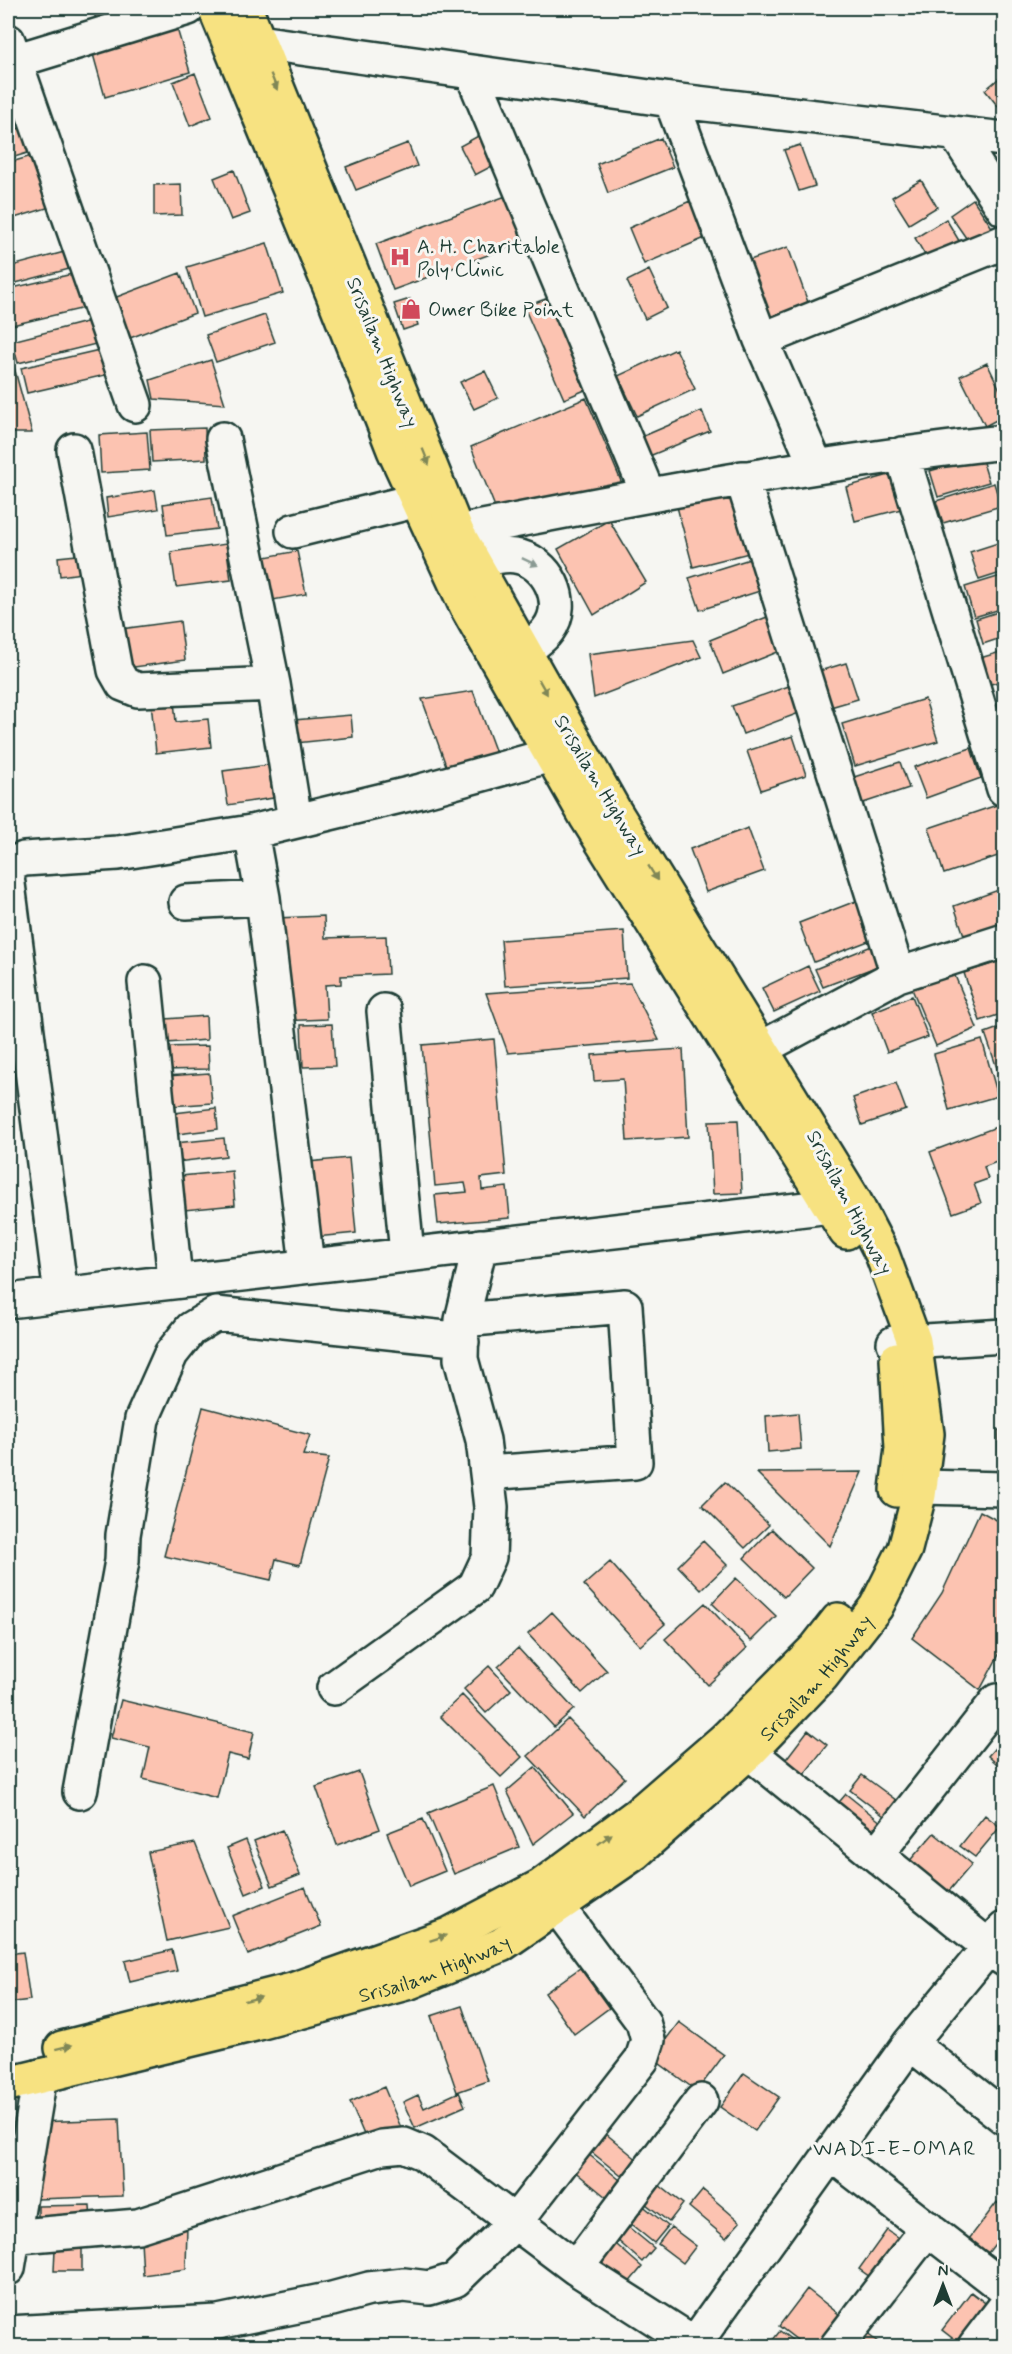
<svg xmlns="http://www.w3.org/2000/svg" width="1012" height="2354" viewBox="0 0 1012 2354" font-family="Mynerve,sans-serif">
<rect width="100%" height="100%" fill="#f6f6f2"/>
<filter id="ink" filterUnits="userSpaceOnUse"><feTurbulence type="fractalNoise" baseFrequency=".0167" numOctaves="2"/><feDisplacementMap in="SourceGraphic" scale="12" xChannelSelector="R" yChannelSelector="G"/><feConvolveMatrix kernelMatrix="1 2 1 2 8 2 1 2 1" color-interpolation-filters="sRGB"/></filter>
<g filter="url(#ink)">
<path fill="#fcc3b1" stroke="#1f3d34" stroke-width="1.5" d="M92,8h54l-48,16z
M175,22l15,50 -85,25 -14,-50z
M195,73l17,44 -22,9 -17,-44z
M1003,75l1,2v37l-19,-24z
M26,126l8,25 -26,8v-27z
M480,135l16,29 -21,11 -15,-29z
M661,138l12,29 -65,26 -11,-29z
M408,143l9,23 -61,24 -10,-23z
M800,145l15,41 -16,5 -15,-41z
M35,155l15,52 -42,13v-57z
M234,170l16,43 -19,7 -17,-42z
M921,180l16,27 -28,17 -17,-27z
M181,184l1,31 -28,1v-31z
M506,196l17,46 -130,48 -17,-46z
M973,199l26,39 -26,10 -23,-33z
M690,201l15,37 -61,26 -15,-36z
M946,219l18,30 -32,18 -17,-29z
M267,243l16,50 -81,24 -15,-50z
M788,247l21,58 -44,15 -21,-58z
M72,250l5,17 -69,18v-18z
M649,270l18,38 -22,11 -18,-38z
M81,272l8,35 -77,18 -4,-19v-17z
M180,273l15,40 -65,25 -16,-40z
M548,298l37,92 -21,9 -40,-92z
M410,299l8,26 -15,5 -9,-26z
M265,315l10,27 -59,20 -10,-27z
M98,319l6,23 -86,21 -6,-22z
M108,348l6,25 -87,20 -6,-25z
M676,349l19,40 -58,27 -19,-40z
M211,360l14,44 -71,-5 -4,-19z
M987,363l17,35v18l-19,10 -25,-50z
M14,367l18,66h-24v-65z
M485,371l13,27 -24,11 -14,-27z
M586,398l40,95 -129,19 -26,-65z
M702,411l8,20 -63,26 -8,-19z
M205,428l1,31 -54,3 -2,-32z
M147,432l3,38 -49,3 -2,-38z
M981,456l8,26 -51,15 -8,-26z
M900,472l9,35 -54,14 -9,-34z
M994,483l7,23 -58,17 -7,-22z
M731,485l18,68 -56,14 -18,-68z
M155,490l3,19 -50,8 -2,-19z
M212,497l5,32 -50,6 -4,-31z
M609,520l37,62 -52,33 -36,-66z
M1004,541v31l-25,8 -9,-28z
M226,544l5,36 -55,7 -5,-35z
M297,551l9,43 -33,6 -8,-43z
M86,554l3,18 -29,4 -2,-19z
M753,558l10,32 -63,20 -11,-32z
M1004,575v33l-30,9 -9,-30z
M1004,610v27l-21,7 -7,-25z
M772,615l13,34 -62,25 -13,-34z
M180,621l5,39 -58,8 -6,-39z
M693,640l8,17 -107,41 -6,-44z
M1004,651v29l-16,5 -8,-27z
M846,663l12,36 -31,9 -11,-36z
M789,686l10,27 -56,21 -11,-28z
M173,690l3,32 32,-3 3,28 -55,6 -6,-61z
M473,691l26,70 -51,10 -26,-72z
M925,699l13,42 -83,25 -13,-42z
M351,715l2,22 -57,6 -2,-23z
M793,736l13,39 -45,15 -14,-39z
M971,748l10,30 -55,20 -12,-31z
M900,762l9,26 -55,18 -9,-26z
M268,765l5,33 -45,7 -5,-34z
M997,805l7,21v28l-60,20 -15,-46z
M748,828l16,43 -58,21 -16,-43z
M1004,888v39l-38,14 -12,-35z
M856,901l15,39 -57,22 -15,-39z
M324,916l1,22 61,-2 2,38 -47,2v8l-16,1 2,34 -46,2 -5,-103z
M624,931l3,47 -122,8 -4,-46z
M874,945l7,20 -58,22 -8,-18z
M1001,961l3,11v41l-24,8 -16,-48z
M808,966l12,25 -46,21 -12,-24z
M953,971l24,57 -41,18 -24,-57z
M630,983l29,57 -151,13 -22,-60z
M912,996l16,41 -41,15 -15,-40z
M206,1016l1,24 -54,4 -1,-24z
M332,1024l3,42 -32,1 -2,-42z
M1004,1026v63l-19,-56z
M494,1039l12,136 -25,3 1,12 25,-3 3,31 -72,6 -3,-29 32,-3 -2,-9 -30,3 -13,-141z
M982,1040l16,56 -49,14 -15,-56z
M208,1046l1,23 -45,1 -1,-23z
M683,1049l5,88 -61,4 -4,-62 -29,2 -2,-26z
M209,1073l3,30 -42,3 -3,-30z
M896,1083l10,27 -44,15 -9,-27z
M216,1108l2,21 -49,6 -3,-21z
M738,1120l4,73 -29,1 -4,-73z
M1004,1124v35l-20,8 4,12 -14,5 7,19 -28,10 -23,-61z
M224,1138l2,18 -49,6 -2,-19z
M349,1158l7,75 -40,4 -8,-75z
M232,1171l3,34 -51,5 -3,-34z
M203,1407l107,28 -7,20 26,3 -29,107 -24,-6 -5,21 -107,-24z
M798,1413l3,36 -33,3 -2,-36z
M998,1430h6v42h-5z
M862,1472l-32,74 -73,-73z
M725,1482l44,43 -24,23 -43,-43z
M980,1511l24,13v121l-24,45 -68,-52 30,-45z
M772,1529l40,39 -28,29 -40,-39z
M703,1541l24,24 -26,25 -23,-24z
M610,1562l55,62 -25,22 -56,-61z
M736,1578l40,38 -25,25 -39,-38z
M705,1603l42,45 -39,37 -43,-46z
M552,1612l55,59 -25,22 -54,-59z
M518,1648l56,61 -20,18 -56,-60z
M489,1666l22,24 -25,23 -22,-24z
M462,1695l60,62 -21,20 -61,-61z
M121,1700l133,32 -6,27 -20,-5 -11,44 -74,-19 7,-32 -39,-9z
M568,1719l57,59 -40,38 -57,-60z
M808,1730l19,15 -25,32 -19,-14z
M1001,1741l3,2v27l-16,-14z
M535,1767l38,46 -40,31 -26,-53z
M359,1772l21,57 -43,16 -21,-58z
M862,1775l42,31 -12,16 -42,-32z
M494,1786l25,61 -65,27 -26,-61z
M846,1794l41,33 -10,13 -42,-33z
M985,1815l15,12 -25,30 -15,-11z
M423,1819l22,52 -36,15 -22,-53z
M282,1830l18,45 -28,11 -18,-45z
M934,1833l38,31 -28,33 -38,-32z
M246,1840l19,46 -19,8 -19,-46z
M195,1843l34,84 -62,14 -19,-89z
M305,1887l16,39 -73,29 -16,-39z
M172,1950l5,21 -47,11 -5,-21z
M23,1952l7,48 -22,3v-49z
M580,1968l29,40 -35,26 -29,-41z
M462,2006l26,75 -31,11 -26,-76z
M679,2022l45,33 -27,36 -45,-33z
M744,2073l35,24 -24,34 -35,-24z
M384,2087l18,43 -34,14 -18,-42z
M459,2092l6,14 -50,22 -12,-26 15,-7 6,13z
M119,2119l4,77 -86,3v-77z
M599,2128l40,33 -14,18 -41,-33z
M587,2153l44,36 -14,17 -44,-36z
M655,2182l28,22 -14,18 -28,-22z
M703,2190l37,32 -14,16 -37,-31z
M997,2202l7,6v24l-16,21 -19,-14z
M641,2204l27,22 -14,17 -27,-22z
M90,2205l1,21h-53v-20z
M187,2225l-1,44 -43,6 -2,-35z
M626,2225l28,23 -12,14 -27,-24z
M671,2227l25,19 -13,17 -25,-19z
M887,2230l21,15 -28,39 -21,-15z
M609,2238l33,29 -20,24 -33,-29z
M55,2249h27v22h-28z
M807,2289l38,30 -21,27h-19l-26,-20z
M971,2292l18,14 -29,38 -18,-14z
M857,2326l26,20h-43z
M780,2331l20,15h-32z"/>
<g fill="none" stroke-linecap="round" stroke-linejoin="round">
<g stroke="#1f3d34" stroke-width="38">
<path id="minor" d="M8,41l127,364
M258,42l413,58 333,39
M8,63l180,-55
M472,73l176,421
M671,100l90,240 243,-98
M956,134l48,75
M761,340l55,126
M223,439l50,245 22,136
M74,450l41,220 8,14 15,6 135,-6
M902,454l102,335
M742,478l156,497
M293,531l125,-31
M435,539l22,-7c182,-36 363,-70 547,-90
M473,562c14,-3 28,-8 42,-6 32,4 54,46 33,74 -6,9 -17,15 -25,21
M8,876l1,-11 15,-6 94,-6 133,-21
M8,884l53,411
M186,902l77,-4
M145,982l30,298
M384,1011l23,243
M740,1062l22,-14 136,-73 106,-34
M307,1265l-44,-367 -12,-66 170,-41 130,-36
M8,1301l823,-95
M462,1320l163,-14 10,156 -148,11
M894,1343l110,-7
M921,1487l83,2
M334,1688l141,-101 14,-30 2,-50 -8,-67 -22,-81 1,-39 18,-74
M726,1738l23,14 255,207
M80,1792l42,-231 1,-26 19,-116 29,-65 20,-25 25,-15 239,25 7,3
M876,1855l121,-154
M910,2043l94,74
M831,2154l173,134
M8,2237l130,-11 244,-79 22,-2 19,8 153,115 119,76
M8,2268l32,-192
M576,2268l125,-167
M8,2333l210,-11 114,-23 37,-10 35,-4 25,3 26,-8 60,-58 127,-163 6,-19 -5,-18 -87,-117
M693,2346l217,-303 94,-114
M837,2346l91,-118
M975,2346l29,-38"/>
</g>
<g stroke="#1f3d34" stroke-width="38">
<g id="highway">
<path d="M215,8l117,284 62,158 72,156 121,212 259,414"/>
<path d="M897,1359l5,89 -5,42"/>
<path d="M62,2048l230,-58 156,-55 93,-49 96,-71 89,-77 90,-90 22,-28"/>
<path id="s1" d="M8,2084l247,-60 155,-42 91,-37 134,-92 114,-101 73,-76 54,-69 29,-58 14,-54 8,-61 -13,-93 -32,-87 -28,-54 -239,-388 -158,-280 -212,-524"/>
</g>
</g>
<use href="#minor" stroke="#f6f6f2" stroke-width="33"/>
<use href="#highway" stroke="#f7e281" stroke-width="33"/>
</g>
<defs><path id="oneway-solid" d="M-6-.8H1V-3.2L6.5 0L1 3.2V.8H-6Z" transform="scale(1.5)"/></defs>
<g fill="#808757">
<use href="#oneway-solid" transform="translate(274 82) rotate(68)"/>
<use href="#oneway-solid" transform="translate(426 457) rotate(68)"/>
<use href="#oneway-solid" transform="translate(543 687) rotate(60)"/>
<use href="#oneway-solid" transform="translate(653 873) rotate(58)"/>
<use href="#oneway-solid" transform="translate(605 1839) rotate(-37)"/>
<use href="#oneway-solid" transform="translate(438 1938) rotate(-19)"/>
<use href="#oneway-solid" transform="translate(253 1999) rotate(-14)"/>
<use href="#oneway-solid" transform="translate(64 2047) rotate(-14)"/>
</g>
<use fill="#8a9a93" href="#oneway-solid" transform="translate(530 562) rotate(25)"/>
</g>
<defs>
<g id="hospital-bare" transform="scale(1.62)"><path d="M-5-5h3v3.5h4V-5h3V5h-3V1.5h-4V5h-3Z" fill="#d1495b" stroke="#f6f6f2" stroke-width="2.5" paint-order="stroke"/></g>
<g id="shop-bare" transform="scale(1.62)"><path d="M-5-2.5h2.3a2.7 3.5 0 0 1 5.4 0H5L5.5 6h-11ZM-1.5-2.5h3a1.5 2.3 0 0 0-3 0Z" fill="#d1495b" stroke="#f6f6f2" stroke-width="2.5" paint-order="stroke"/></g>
</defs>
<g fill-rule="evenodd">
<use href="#hospital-bare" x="400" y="257"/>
<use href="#shop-bare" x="411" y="309"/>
</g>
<g text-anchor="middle" stroke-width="6" stroke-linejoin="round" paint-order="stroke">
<g font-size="20" fill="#1f3d34" stroke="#f6f6f2" text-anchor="start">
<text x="417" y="253">A. H. Charitable<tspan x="417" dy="23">Poly Clinic</tspan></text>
<text x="428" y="316">Omer Bike Point</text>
</g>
<g font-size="20" fill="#1f3d34" stroke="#f6f6f2">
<text transform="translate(383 352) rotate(68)" y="7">Srisailam Highway</text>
<text transform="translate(601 785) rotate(59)" y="7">Srisailam Highway</text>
<text transform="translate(850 1202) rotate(62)" y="7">Srisailam Highway</text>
<text dy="7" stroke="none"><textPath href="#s1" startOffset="928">Srisailam Highway</textPath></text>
<text dy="7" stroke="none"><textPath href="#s1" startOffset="442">Srisailam Highway</textPath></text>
</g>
<g font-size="21" letter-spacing="1.5" fill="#1f3d34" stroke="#f6f6f2">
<text x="895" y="2155">WADI-E-OMAR</text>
</g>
</g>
<rect width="1012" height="2354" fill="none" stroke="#f6f6f2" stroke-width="30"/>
<rect x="15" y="15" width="982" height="2324" fill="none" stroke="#1f3d34" stroke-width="2" filter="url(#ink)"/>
<g transform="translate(943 2285)" stroke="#f6f6f2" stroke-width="4.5" paint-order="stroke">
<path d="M0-4.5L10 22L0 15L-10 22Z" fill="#1f3d34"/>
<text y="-9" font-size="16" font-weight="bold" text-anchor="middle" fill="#1f3d34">N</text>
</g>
</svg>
